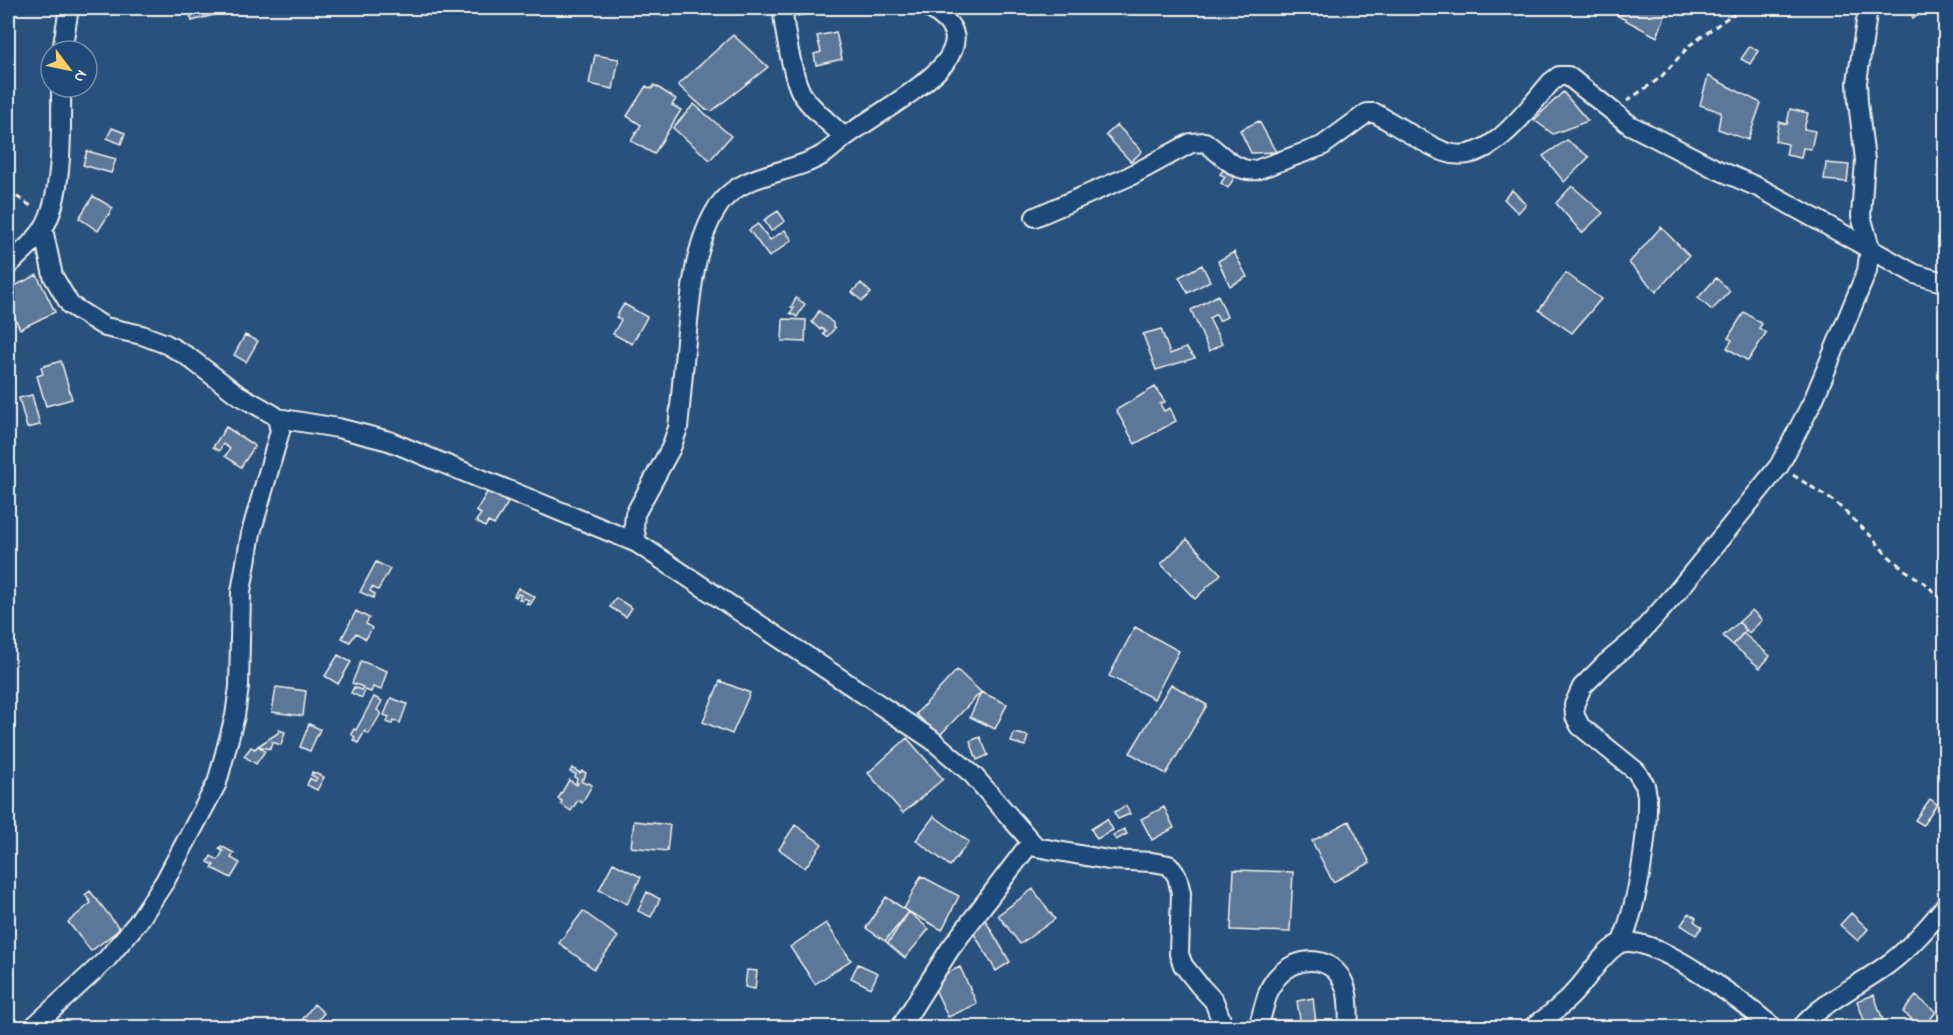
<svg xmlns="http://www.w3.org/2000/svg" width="1953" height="1035" viewBox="0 0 1953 1035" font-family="'Indie Flower',sans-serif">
<rect width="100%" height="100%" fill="#28517e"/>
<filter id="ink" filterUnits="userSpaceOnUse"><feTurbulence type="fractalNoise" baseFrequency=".0167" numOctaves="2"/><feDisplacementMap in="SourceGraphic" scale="12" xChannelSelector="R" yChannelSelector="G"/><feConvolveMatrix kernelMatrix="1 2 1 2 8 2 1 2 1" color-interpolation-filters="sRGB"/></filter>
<g filter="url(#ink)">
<path fill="#5b7899" stroke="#f4f1e8" stroke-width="1.5" d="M188,8h27l2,6 -25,7z
M795,8h29v4l-28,4z
M1623,8h45l-11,29 -39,-21z
M1900,8h27l2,3 -16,7 -3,-8 -7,4z
M836,32l6,27 -26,6 -2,-11 7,-2 -4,-16z
M733,35l35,32 -56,44 -7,-2 -27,-24z
M1750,46l8,5 -8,13 -9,-5z
M595,55l24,4 -6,30 -24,-5z
M1708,76l53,27 -13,37 -30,-11 3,-17 -21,-7z
M654,85l22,14 -4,6 9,5 -27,44 -23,-13 10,-16 -14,-9 19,-30 6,3z
M1563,92l25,29 -35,13 -19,-14z
M694,104l37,32 -21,24 -37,-32z
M1790,109l18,4 -4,16 11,2 -4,18 -8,-1 -2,10 -15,-3 2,-11 -13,-3 4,-19 8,2z
M1259,121l17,31 -25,1 -11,-23z
M1117,125l25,26 -11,11 -25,-27z
M112,128l13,5 -4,11 -14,-6z
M1567,140l22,17 -25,25 -21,-26z
M87,151l29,8 -5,14 -28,-8z
M1826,163l23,2 -2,17 -23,-2z
M1223,170l11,8 -6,10 -7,-5 4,-6 -5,-3z
M1572,186l31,27 -21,20 -26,-30z
M1512,190l14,14 -8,9 -14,-14z
M93,196l20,12 -15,23 -19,-13z
M778,211l7,10 -14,10 -7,-11z
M758,224l12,16 15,-10 7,10 -23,17 -20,-27z
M1661,227l28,29 -33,36 -27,-29z
M1234,252l13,25 -17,9 -12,-25z
M1202,265l8,16 -22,12 -9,-16z
M1566,273l35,26 -29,34 -33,-23z
M37,275l18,37 -35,17 -12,-26v-14z
M1716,278l14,13 -18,19 -14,-12z
M861,283l10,10 -9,8 -10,-9z
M1218,295l9,22 -8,4 -3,-7 -7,4 13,26 -13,7 -18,-41z
M796,298l9,6 -8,13 -7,-4 4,-5 -3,-1z
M624,304l23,13 -15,27 -19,-10 8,-14 -5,-3z
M819,311l14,12v4l2,1 -8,9 -4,-3 3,-3 -5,-3 -1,2 -8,-8z
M1744,312l18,12 -3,4 7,5 -18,28 -21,-13 5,-8 -4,-2z
M783,319l23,1 -1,22 -23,-1z
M1161,329l9,25 16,-6 9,10 -39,12 -13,-36z
M245,335l13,6 -12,21 -12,-7z
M61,361l11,38 -26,7 -9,-30 6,-2 -2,-7z
M1155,387l10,15 -5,2 4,7 6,-3 6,13 -41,23 -19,-34z
M32,395l8,30 -13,3 -8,-30z
M226,427l29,19 -14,21 -16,-11 5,-7 -7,-5 -4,7 -6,-4z
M488,491l20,12 -14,22 -6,-3 -3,5 -9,-6 5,-7 -5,-3z
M1187,539l34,35 -26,25 -34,-35z
M376,562l14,7 -12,21 -6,-3 -2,4 5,3 -2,4 -13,-6z
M518,588l17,9 -5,8 -4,-1 3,-4 -5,-2 -2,3 -3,-2 2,-4 -3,-1 -2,3 -2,-1z
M616,598l16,10 -6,9 -16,-10z
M1752,610l10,10 -13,13 -10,-11z
M356,611l13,7 -3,6 6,4 -6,11 -10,-6 -6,9 -8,-4z
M1739,622l7,8 -13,15 -10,-9z
M1135,627l44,24 -25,48 -45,-23z
M1743,633l27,23 -10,12 -27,-23z
M338,655l13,7 -13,22 -13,-8z
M361,661l26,10 -6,19 -8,-3 -2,5 -6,-2 -3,8 -11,-5 3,-6 7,3 2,-3 -11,-4z
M957,670l24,22 -42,44 -23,-22z
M720,681l30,12 -18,41 -29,-12z
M1171,684l36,21 -41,69 -36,-21z
M276,687l30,4 -3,25 -31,-4z
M981,692l26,12 -12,25 -25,-12z
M374,697l8,4 -5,9 4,3 -12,21 -4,-3 -7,12 -5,-3 2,-3 -4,-3 3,-5 2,1z
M391,698l16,6 -7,19 -6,-3 -2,4 -5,-2 2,-5 -5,-2z
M309,724l11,5 -10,22 -10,-4z
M279,730l6,2 -4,13 -9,-3 -2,7 -12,-3 20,-13z
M1014,733l14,3 -3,10 -14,-4z
M980,737l8,18 -11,5 -7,-19z
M907,738l36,41 -40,34 -35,-40z
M258,746l7,5 -9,13 -12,-8 7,-9 4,2z
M572,768l8,5 2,-2 4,2 -2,6 -2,-1 -1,3 5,3 3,-1 3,2 -10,18 -4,-3 -7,11 -10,-7 1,-3 -4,-2 11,-19 8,5 1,-2 -2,-1 1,-3 -2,-2 1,-3 -6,-2z
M312,772l12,5 -7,13 -10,-5 3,-7 5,3 2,-3 -6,-3z
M1930,799l7,5 -14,21 -8,-5z
M1126,806l4,8 -12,5 -4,-7z
M1164,807l10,21 -22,12 -11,-21z
M934,816l35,26 -19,24 -34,-26z
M1107,819l6,11 -16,9 -6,-10z
M634,821l36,4 -3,26 -36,-4z
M1349,821l21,42 -37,19 -21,-41z
M795,825l27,19 -17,24 -26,-19z
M1124,829l3,5 -11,6 -3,-5z
M221,846l13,7 -3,5 9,5 -9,15 -19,-10 2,-3 -6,-3 3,-6 7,4 5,-9 -4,-2z
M613,863l28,14 -14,27 -28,-14z
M1234,870l59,2 -3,60 -59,-2z
M921,876l38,20 -17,34 -38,-21z
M1033,889l22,30 -35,25 -22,-29z
M90,891l30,38 -29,22 -23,-29 23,-19 -6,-8z
M647,892l13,7 -9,18 -13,-6z
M886,897l23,15 -21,31 -22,-15z
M583,911l35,26 -24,32 -35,-26z
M909,912l20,17 -24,29 -20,-17z
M1689,913l7,5 -2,3 8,6 -6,8 -15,-10z
M1851,913l17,16 -10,12 -18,-16z
M984,918l26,44 -14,9 -26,-44z
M826,923l25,37 -36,24 -25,-37z
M858,964l20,9 -7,15 -20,-10z
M960,967l17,37 -29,13 -17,-37z
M747,970l10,1 -2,18 -10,-2z
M1874,995l11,31 -4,2h-14l-10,-27z
M1916,996l20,16 -13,16 -20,-16z
M1313,998l3,25 -15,2 -4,-24z
M314,1004l10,9 -12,15 -10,-8z"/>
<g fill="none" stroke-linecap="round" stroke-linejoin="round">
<g stroke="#f4f1e8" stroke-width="22">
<path id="minor" d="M783,8c0,16 10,72 19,86 10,16 28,29 42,43
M930,8c9,6 22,16 24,26 3,9 -4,23 -10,30 -26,28 -64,48 -95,70 -9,6 -16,14 -25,20 -33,21 -81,17 -105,51 -26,39 -28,91 -33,136 -3,29 -5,58 -8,87l-7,20 -36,66 -1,12 3,17 294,196 42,36 63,72 72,13 44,2 17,3 8,11 4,17 -2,61 4,11 16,20 15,16 10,27
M62,51l7,-43
M1035,217l95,-41 61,-33 14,-1c15,11 31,31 51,28l66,-24 45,-33h8c21,12 49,31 70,39 43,16 81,-42 106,-70l8,-6h9l62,49 84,43 46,20 155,86 31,9
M8,266c10,-11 28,-25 35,-37 21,-33 18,-104 18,-142
M277,418l61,10 51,13 248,102
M1622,942c16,-41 26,-102 25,-146l-2,-11 -9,-14 -56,-45 -5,-10 -1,-11 8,-18 23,-23 30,-25 42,-47 102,-126 34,-65 54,-130 3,-23 -9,-32 4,-56 -7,-58 -1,-20 11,-74
M32,1028l74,-68 32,-38 27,-41 52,-98 18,-67 4,-29 2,-95 10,-59 29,-102 -3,-13 -3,-3 -37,-21 -50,-38 -21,-12 -24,-9 -37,-8 -35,-22 -17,-29 -10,-47
M900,1028l50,-79 81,-107
M1258,1028c4,-13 7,-28 12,-40 16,-32 61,-39 75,-2 5,12 3,29 4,42
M1532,1028c18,-13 34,-25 48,-42 12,-14 21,-30 37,-41 29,-19 133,63 157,83
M1801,1028c24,-28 57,-42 86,-63 21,-15 43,-40 59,-60"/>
</g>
<path stroke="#f4f1e8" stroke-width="3" stroke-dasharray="6 4.5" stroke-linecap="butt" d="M1627,101l33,-23 30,-33 51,-37
M8,191l26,17
M1793,475l42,27 39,37 12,15 19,16 21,14 20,20"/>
<use href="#minor" stroke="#1f4a7a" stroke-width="18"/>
</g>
</g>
<rect width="1953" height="1035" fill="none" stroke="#1f4a7a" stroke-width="30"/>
<rect x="15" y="15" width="1923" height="1005" fill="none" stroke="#f4f1e8" stroke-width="2" filter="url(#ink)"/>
<g transform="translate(69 69) rotate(122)"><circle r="28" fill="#1f4a7a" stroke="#748da6" stroke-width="1.5"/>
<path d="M0-4.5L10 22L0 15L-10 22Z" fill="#ffd166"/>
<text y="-9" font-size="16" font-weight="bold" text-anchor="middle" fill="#f4f1e8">N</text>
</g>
</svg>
